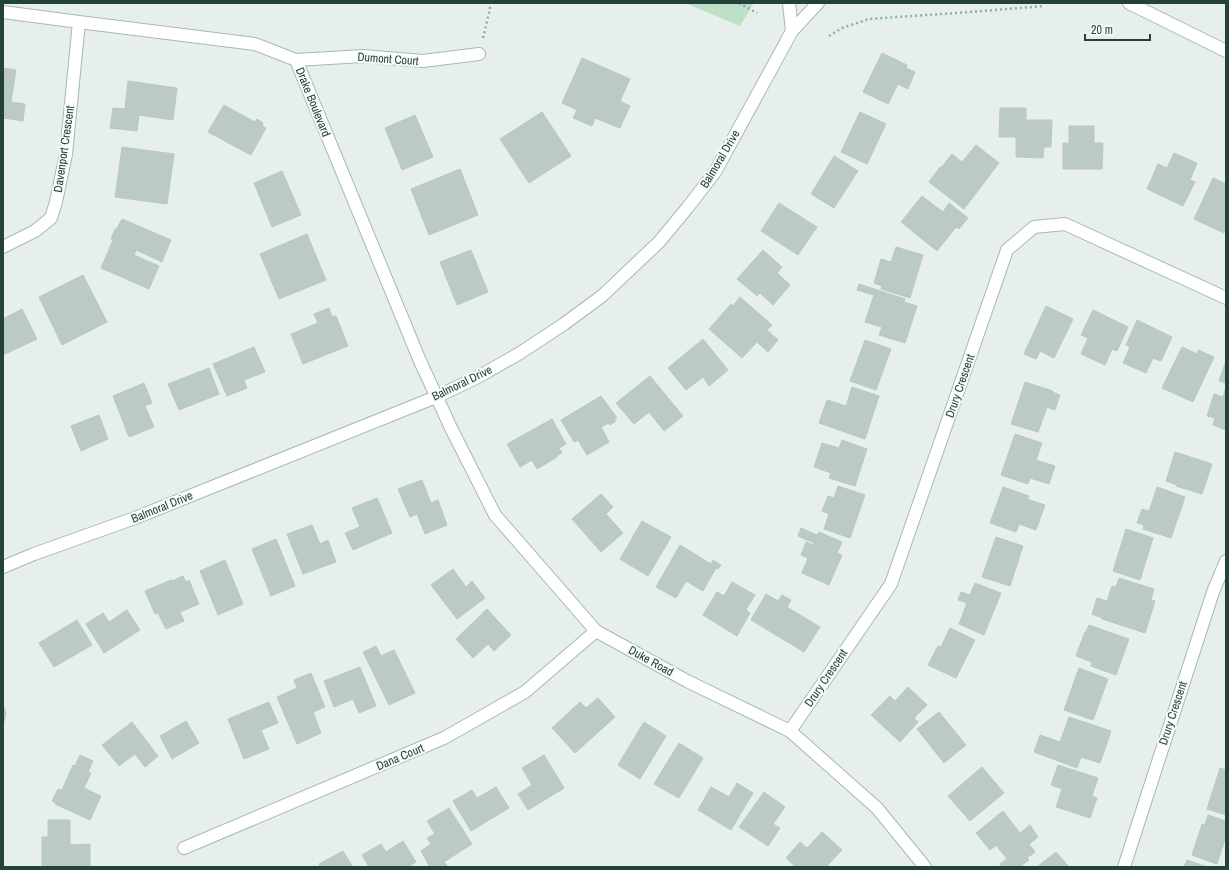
<svg xmlns="http://www.w3.org/2000/svg" width="1229" height="870" viewBox="0 0 1229 870" font-family="'Archivo Narrow',sans-serif">
<rect width="100%" height="100%" fill="#e6efeb"/>
<path fill="#bfe0c8" d="M685,3h69l-14,23z"/>
<path fill="#bbcac4" stroke="#b8c9c2" d="M882,53l25,12 -1,3 9,4 -7,17 -10,-5 -10,20 -25,-12z
M582,58l48,21 -10,22 10,5 -10,22 -25,-10 -3,8 -19,-8 4,-8 -15,-7z
M3,68l13,2 -5,32 14,2 -2,17 -20,-3z
M128,81l49,7 -4,32 -34,-5 -2,16 -27,-3 3,-20 12,1z
M224,105l31,17 2,-3 6,4 -1,3 4,2 -15,27 -43,-23z
M1000,108h26v12h26l-1,27h-7l-1,11 -27,-1v-20h-17z
M542,112l29,44 -42,27 -29,-44z
M860,112l26,12 -19,40 -26,-12z
M415,115l18,42 -31,13 -17,-42z
M1069,126h25v17h9l-1,26h-39v-26h6z
M976,145l23,18 -35,46 -35,-27 11,-15 1,1 11,-14 10,8z
M122,147l52,7 -7,50 -52,-7z
M1174,153l23,10 -7,17 5,2 -12,24 -36,-17 11,-25 9,4z
M834,156l24,15 -24,37 -23,-14z
M460,169l18,46 -49,20 -18,-46z
M282,171l19,44 -29,12 -18,-44z
M1213,178l13,6v44l-2,5 -30,-14z
M922,196l21,16 6,-9 19,15 -9,11 -3,-2 -19,24 -36,-29z
M779,203l38,24 -19,28 -37,-24z
M122,219l49,21 -9,22 -26,-12 -2,5 25,11 -10,23 -48,-21 12,-28 -2,-1 4,-10 1,1z
M307,234l19,46 -47,19 -19,-45z
M896,247l27,8 -13,43 -29,-9 1,-3 -8,-3 7,-24 10,3z
M471,250l17,42 -31,13 -17,-43z
M763,250l19,17 -5,6 13,12 -17,20 -13,-12 -3,3 -20,-17z
M83,275l24,47 -45,23 -23,-48z
M859,284l46,15 -1,3 13,4 -12,37 -26,-8 3,-8 -17,-5 9,-27 -17,-5z
M740,297l32,28 -5,5 11,10 -10,12 -11,-10 -15,16 -33,-29 22,-25 2,2z
M1046,306l27,13 -19,39 -14,-7 -4,8 -12,-5z
M329,308l3,9 4,-1 12,30 -45,18 -12,-30 27,-11 -4,-9z
M22,309l15,30 -34,16v-36z
M1093,310l35,17 -11,24 -5,-2 -7,16 -24,-11 7,-16 -7,-3z
M1137,320l35,17 -11,24 -8,-3 -7,15 -23,-10 7,-16 -4,-2z
M703,339l25,31 -19,16 -6,-9 -17,13 -18,-22z
M865,340l26,9 -15,41 -26,-9z
M254,347l11,25 -21,8 3,8 -20,8 -14,-32z
M1182,347l15,7 1,-4 16,7 -21,45 -31,-14z
M1226,361v22l-7,-2z
M209,368l10,26 -40,16 -11,-26z
M650,376l33,40 -19,15 -15,-19 -15,12 -18,-21z
M1025,382l28,9 -1,1 8,3 -5,15 -8,-3 -9,25 -27,-8z
M144,383l8,20 -7,3 9,21 -25,10 -16,-41z
M852,387l27,9 -14,43 -46,-16 8,-23 19,6z
M1226,387v43l-13,-5 2,-7 -8,-2 7,-22 9,3z
M601,396l16,22 -3,1 2,2 -6,4 -1,-2 -8,4 8,15 -22,13 -9,-15 -4,2 -13,-22z
M99,415l9,24 -27,12 -10,-25z
M552,419l14,25 -7,4 3,5 -6,3 1,1 -20,12 -5,-9 -12,7 -13,-23z
M1015,434l27,9 -6,17 19,6 -6,18 -19,-6 -2,6 -27,-9z
M842,440l25,9 -12,37 -26,-8 2,-5 -17,-6 8,-24 17,5z
M1175,452l37,12 -10,30 -26,-8 1,-1 -11,-4z
M422,480l9,23 7,-3 9,25 -22,9 -8,-20 -7,3 -12,-28z
M838,486l27,9 -15,43 -26,-9 5,-15 -7,-3 6,-15 6,2z
M1003,487l26,9 -2,3 18,6 -9,25 -17,-6 -3,8 -26,-9z
M1157,487l28,10 -14,41 -28,-9 1,-4 -7,-2 5,-14 7,2z
M601,494l12,13 -7,7 17,19 -22,19 -29,-33z
M377,498l15,35 -39,17 -8,-17 15,-6 -8,-19z
M642,521l29,16 -23,39 -28,-17z
M312,525l8,19 8,-4 8,22 -33,12 -16,-40z
M801,528l16,7 2,-3 23,10 -5,11 5,2 -13,30 -27,-12 6,-15 -7,-3 5,-13 7,3 1,-2 -16,-7z
M1126,529l27,9 -13,42 -27,-9z
M996,537l27,9 -13,40 -28,-9z
M276,539l19,47 -24,10 -19,-47z
M680,545l31,19 2,-4 8,5 -3,4 -2,-1 -13,23 -17,-10 -10,17 -20,-11z
M225,560l18,44 -25,11 -18,-44z
M453,569l13,18 6,-6 13,17 -28,21 -26,-34z
M183,576l3,6 3,-2 10,24 -19,8 4,9 -18,8 -8,-16 -3,1 -10,-23 26,-11 1,1z
M1119,578l35,11 -3,11 4,1 -10,32 -43,-14v-1l-10,-4 5,-16 10,3 5,-15 4,1z
M732,582l23,13 -9,15 4,3 -13,23 -34,-21 14,-23 7,4z
M975,583l26,10 -17,42 -25,-11 8,-21 -9,-3 3,-8 9,3z
M766,594l12,7 4,-6 9,5 -4,7 33,20 -16,25 -53,-32z
M487,609l24,26 -17,16 -6,-7 -15,14 -17,-19z
M127,610l13,20 -36,23 -18,-29 17,-11 6,9z
M77,620l15,25 -38,22 -15,-24z
M1089,625l40,14 -13,36 -25,-9 1,-4 -16,-6 9,-24h1z
M950,628l25,12 -19,38 -28,-13 10,-19 3,1z
M376,646l5,10 13,-6 21,43 -26,12 -26,-53z
M360,667l16,39 -17,7 -6,-14 -19,8 -10,-26z
M1079,668l29,11 -15,41 -29,-10z
M311,673l14,34 -12,5 8,21 -24,11 -20,-47 20,-9 -3,-8z
M908,687l19,18 -13,13 4,4 -18,20 -29,-27 19,-19 5,5z
M598,698l17,19 -40,36 -23,-25 28,-26 6,6z
M269,702l9,21 -17,7 8,19 -25,10 -16,-40z
M3,704l3,10 -3,11z
M939,712l27,33 -22,18 -27,-34z
M1069,717l42,14 -11,32 -19,-6 -4,11 -43,-16 6,-17 20,7z
M186,721l13,22 -27,16 -12,-23z
M132,722l26,34 -13,11 -10,-13 -16,12 -17,-21z
M644,722l22,14 -26,43 -22,-14z
M679,743l24,15 -24,40 -25,-14z
M80,755l13,6 -5,11 3,1 -7,15 17,8 -11,24 -35,-16 1,-1 -4,-2 6,-12 4,1 11,-25 2,1z
M544,755l20,33 -36,22 -10,-16 14,-9 -10,-17z
M1058,765l40,13 -6,18 5,2 -7,20 -34,-11 6,-18 -11,-4z
M982,767l22,26 -34,28 -22,-25z
M1220,768l6,2v45l-19,-6z
M737,783l16,10 -22,37 -33,-20 13,-23 18,10z
M496,787l13,21 -38,23 -18,-30 19,-11 5,8z
M764,792l21,15 -12,17 7,4 -12,18 -29,-19z
M449,808l23,36 -28,18 4,5h-18l-9,-16 10,-7 -4,-6 8,-4 -8,-13z
M1003,811l17,22 10,-8 8,12 -9,7 6,8 -8,6 2,2 -10,7h-17l-2,-3 7,-5 -11,-14 -6,5 -14,-17z
M1208,815l18,6v18h-1l-8,25 -25,-9 10,-31 3,1z
M48,820h22v25l20,-1v23h-48v-30h6z
M822,832l20,18 -16,17 -2,-1v1h-28l-10,-9 14,-16 7,6z
M403,841l13,21 -8,5h-39l-7,-12 19,-11 5,8z
M343,851l10,16h-33l-1,-3z
M1056,852l13,15h-32z
M1187,860l20,7h-23z"/>
<g fill="none" stroke-linecap="round" stroke-linejoin="round">
<g stroke="#a8b8b2" stroke-width="14">
<path id="minor" d="M3,12l76,10 176,22 41,16 67,-4 60,5 56,-7
M296,60l124,301 31,67 44,87 101,116 91,50 103,50 87,77 48,59
M3,247l32,-16 16,-13 5,-16 10,-48 13,-132
M790,731l101,-147 116,-334 27,-23 31,-3 161,74
M184,848l260,-110 81,-46 71,-61
M1124,867l89,-275 13,-31"/>
</g>
<g stroke="#a8b8b2" stroke-width="14">
<path id="tertiary" d="M789,3l3,28
M3,567l31,-13 101,-36 301,-121 42,-20 42,-24 44,-29 38,-28 57,-54 29,-35 27,-35 77,-141 26,-28"/>
</g>
<g stroke="#a4bbb3" stroke-width="14">
<path id="secondary" d="M1129,3l97,48"/>
</g>
<path stroke="#86b3a5" stroke-width="2.5" stroke-dasharray="2 3" stroke-linecap="butt" d="M739,3l18,10
M829,36l13,-8 27,-9 101,-7 74,-6
M483,38l7,-29 -1,-6"/>
<use href="#minor" stroke="#fff" stroke-width="12"/>
<use href="#tertiary" stroke="#fff" stroke-width="12"/>
<use href="#secondary" stroke="#fff" stroke-width="12"/>
</g>
<g text-anchor="middle" stroke-width="4" stroke-linejoin="round" paint-order="stroke">
<g font-size="12" fill="#24423a" stroke="#f7fbf9">
<text transform="translate(388 59) rotate(4)" y="4">Dumont Court</text>
<text transform="translate(313 102) rotate(68)" y="4">Drake Boulevard</text>
<text transform="translate(64 149) rotate(-82)" y="4">Davenport Crescent</text>
<text transform="translate(720 159) rotate(-59)" y="4">Balmoral Drive</text>
<text transform="translate(462 383) rotate(-26)" y="4">Balmoral Drive</text>
<text transform="translate(960 386) rotate(-71)" y="4">Drury Crescent</text>
<text transform="translate(162 507) rotate(-22)" y="4">Balmoral Drive</text>
<text transform="translate(651 661) rotate(29)" y="4">Duke Road</text>
<text transform="translate(826 678) rotate(-56)" y="4">Drury Crescent</text>
<text transform="translate(1173 713) rotate(-72)" y="4">Drury Crescent</text>
<text transform="translate(400 757) rotate(-23)" y="4">Dana Court</text>
</g>
</g>
<rect width="1229" height="870" fill="none" stroke="#24423a" stroke-width="8"/>
<path d="M1085 34v6h65v-6" fill="none" stroke="#24423a" stroke-width="2"/>
<text x="1091" y="34" font-size="12" fill="#24423a" stroke="#f7fbf9" stroke-width="3" paint-order="stroke">20 m</text>
</svg>
